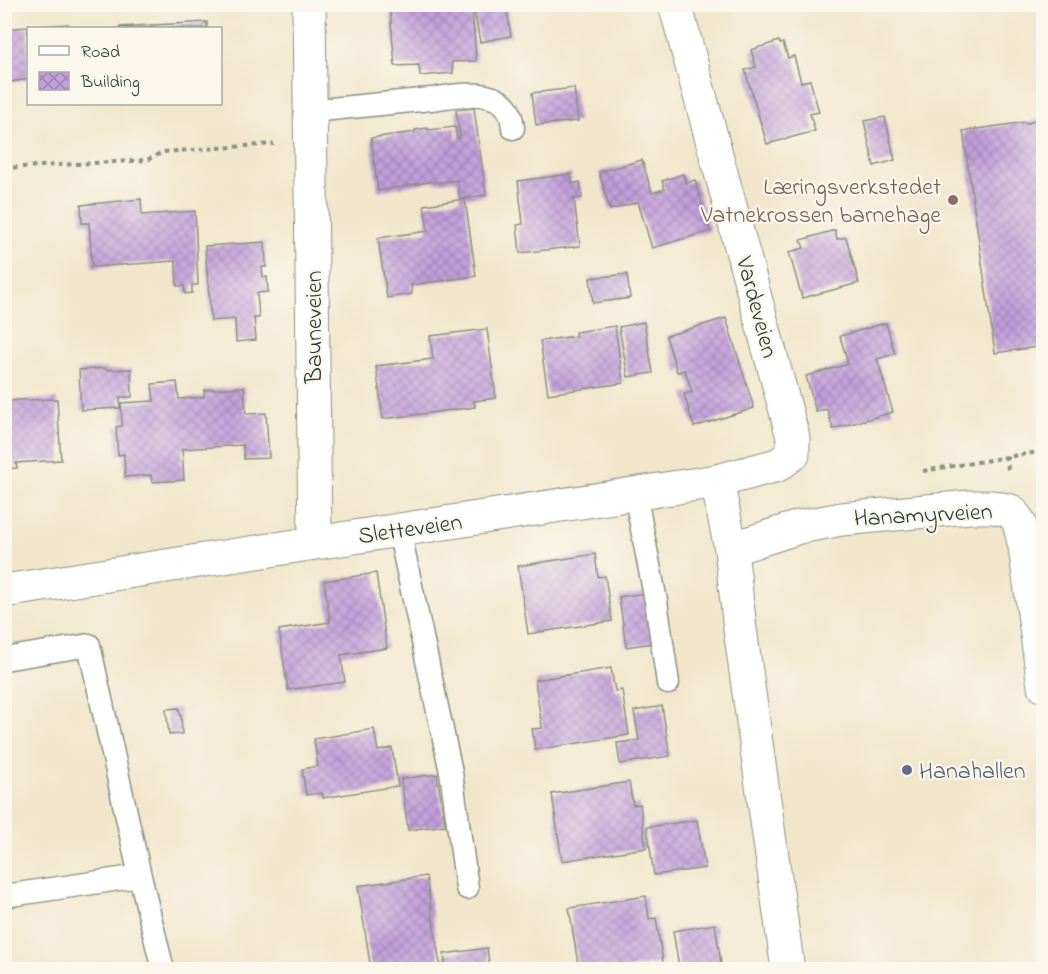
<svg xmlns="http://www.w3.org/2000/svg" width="1048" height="974" viewBox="0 0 1048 974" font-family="'Indie Flower',sans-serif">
<defs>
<pattern id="building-cross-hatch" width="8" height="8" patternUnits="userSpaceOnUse" patternTransform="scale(1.5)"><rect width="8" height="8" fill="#c39fdb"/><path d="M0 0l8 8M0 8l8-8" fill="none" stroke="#9e83b2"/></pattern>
</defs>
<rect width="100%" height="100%" fill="#fbf7ec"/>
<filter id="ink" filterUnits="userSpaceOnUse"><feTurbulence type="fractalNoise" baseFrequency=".0167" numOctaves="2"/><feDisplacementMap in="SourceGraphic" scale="12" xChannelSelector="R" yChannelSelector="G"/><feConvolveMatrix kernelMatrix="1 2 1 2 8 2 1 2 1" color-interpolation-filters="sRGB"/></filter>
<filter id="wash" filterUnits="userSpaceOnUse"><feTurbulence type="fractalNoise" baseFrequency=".008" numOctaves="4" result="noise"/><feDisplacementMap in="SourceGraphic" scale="24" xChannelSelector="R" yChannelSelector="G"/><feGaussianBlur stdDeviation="1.35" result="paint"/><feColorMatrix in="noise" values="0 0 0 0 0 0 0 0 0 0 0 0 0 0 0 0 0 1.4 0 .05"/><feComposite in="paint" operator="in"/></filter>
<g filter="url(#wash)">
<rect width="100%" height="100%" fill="#f1e6cb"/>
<g id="blocks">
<path fill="url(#building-cross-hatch)" d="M453,4l1,2 18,-1 4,56 -24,1 1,11 -33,3 -1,-11 -24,1 -5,-55 40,-3v-3z
M473,4h33l5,32 -31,6z
M207,22v6h-88v-1z
M68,24v4h-37v-1z
M28,27v52l-24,4v-54z
M779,41l1,3 3,-1 5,15 6,-2 7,26 9,-2 9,32 -9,2 5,17 -48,13 -22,-74 11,-3 -5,-17z
M574,88l4,33 -42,4 -4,-32z
M474,108l12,87 -26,4 -3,-19 -23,3v-2l-56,10 -7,-53 44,-6v-2l13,-2v2l27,-3 2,11h3l-4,-28z
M1044,116v230l-49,7 -32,-222 63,-9v2z
M885,117l10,43 -21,6 -10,-45z
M642,160l10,33 13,-4 -3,-8 21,-7 3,9 9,-3 15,51 -58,17 -14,-46 -28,8 -11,-38z
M571,174l1,10 8,-2 2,16 -8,1 6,47 -60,7 -3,-28 6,-1 -5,-43z
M141,199l1,16 53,-4 3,74h-6v8l-7,1 -1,-8h-7l-1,-25 -84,6 -3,-44h-7l-1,-18z
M465,199l11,77 -65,9 1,9 -25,4 -9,-60 50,-7 -4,-26z
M835,230l2,9 9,-2 13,46 -57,15 -13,-46 15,-4 -3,-8z
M265,242l1,25h-4l1,10h4l1,15 -11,1 2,25h-5l2,22 -20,2 -1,-23 -24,2 -6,-75z
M627,274l3,24 -37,5 -3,-25z
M726,318l28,90 -60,19 -10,-33 8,-2 -7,-22 -8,2 -11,-36z
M644,322l9,51 -25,4 -9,-50z
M886,323l9,31 -18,5 16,53 -60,17 -6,-20 -11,3 -10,-36 42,-12 -8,-28z
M615,326l8,57 -75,11 -8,-53 36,-5 -1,-4z
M487,329l9,69 -22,3 1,6 -92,12 -7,-53 57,-7 -3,-23z
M106,368v2l25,-1 1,28h-12v11l-39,2 -2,-40z
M177,382l2,17 25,-2v-7l40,-3 2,27 20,-1 3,45 -25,1 -1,-14 -61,4 2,31 -32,2 -1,-7 -26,2 -1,-23 -6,1 -2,-28 6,-1 -1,-23 33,-2 -2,-17z
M57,399l4,61 -45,3 1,5 -13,1v-67l15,-2z
M595,554l3,23 7,-1 7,45 -84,13 -10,-68z
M376,573l11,75 -46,7 4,27 -57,8 -9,-60 51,-8 -6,-41z
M645,593l8,50 -27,4 -7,-50z
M611,668l4,23 7,-1 7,45 -94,15 -3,-21 10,-1 -7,-48z
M662,706l8,50 -50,8 -3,-21 22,-3 -5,-29z
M179,708l1,7 1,1 1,18 -13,1 -3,-26z
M374,729l4,22 14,-3 6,38 -75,12 -1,-5 -16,2 -4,-26 16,-3 -4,-27z
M437,774l8,51 -37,5 -7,-51z
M629,782l4,23 7,-1 6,44 -84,13 -10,-67z
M697,820l8,48 -51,7 -7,-48z
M426,876l15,94h-70l-13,-84z
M646,896l3,23 7,-1 7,45 -41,7h-43l-10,-62z
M715,924l7,46h-53l10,-3 -6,-36z
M487,948l3,22h-44l-2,-16z"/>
</g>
</g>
<g filter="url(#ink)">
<use href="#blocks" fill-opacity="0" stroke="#889280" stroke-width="1.5"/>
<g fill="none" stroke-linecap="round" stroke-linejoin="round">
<g stroke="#889280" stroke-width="25">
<path id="service" d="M311,111c40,-4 80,-8 120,-12 15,-2 40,-7 55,-3 20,4 25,14 27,32
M635,493l21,108 12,82
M399,530l52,242 16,116
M4,659l85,-14 51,231 23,94
M4,896l136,-20"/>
</g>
<g stroke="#889280" stroke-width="35">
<path id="minor" d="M309,4l6,538
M717,481l14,68 9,80 48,341
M731,549l68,-22 43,-8 127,-12h24l18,4 8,11 6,25 19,139
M4,591l713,-110 61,-16 15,-11v-17l-118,-433"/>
</g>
<path stroke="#889280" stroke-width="4" stroke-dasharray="4.5 4.5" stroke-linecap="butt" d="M4,168l143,-8 16,-8 111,-8
M1007,456l1,15
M923,471l121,-20"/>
<use href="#service" stroke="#fff" stroke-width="22"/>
<use href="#minor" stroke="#fff" stroke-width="33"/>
</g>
</g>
<circle fill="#8d6e63" stroke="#fbf7ec" stroke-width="2" cx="953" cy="200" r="6"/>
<circle fill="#5c6f8a" stroke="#fbf7ec" stroke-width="2" cx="907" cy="770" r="6"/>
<g text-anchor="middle" stroke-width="4.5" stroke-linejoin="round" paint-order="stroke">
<g font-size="24" fill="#785e54" stroke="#fbf7ec" text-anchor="end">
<text x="941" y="194">Læringsverkstedet<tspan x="941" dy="28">Vatnekrossen barnehage</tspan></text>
</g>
<g font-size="24" fill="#1f3d34" stroke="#fbf7ec">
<text transform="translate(758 307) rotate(75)" y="8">Vardeveien</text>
<text transform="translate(313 327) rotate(-90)" y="8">Bauneveien</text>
<text transform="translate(923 514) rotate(-3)" y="8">Hanamyrveien</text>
<text transform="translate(410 528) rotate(-8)" y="8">Sletteveien</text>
</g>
<g font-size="24" fill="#4e5e75" stroke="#fbf7ec" text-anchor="start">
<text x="919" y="778">Hanahallen</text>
</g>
</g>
<rect width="1048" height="974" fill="none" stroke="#fbf7ec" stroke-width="24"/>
<rect x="27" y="27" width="195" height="78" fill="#fbf7ec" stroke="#a3ada2" stroke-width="1.5"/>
<rect x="39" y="46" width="30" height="9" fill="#ffffff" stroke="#a3ada2" stroke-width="1.5"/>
<text x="81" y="57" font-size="18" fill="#1f3d34">Road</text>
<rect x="39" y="72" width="30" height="18" fill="url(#building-cross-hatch)" stroke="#a3ada2" stroke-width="1.5"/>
<text x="81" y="87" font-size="18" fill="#1f3d34">Building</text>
</svg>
